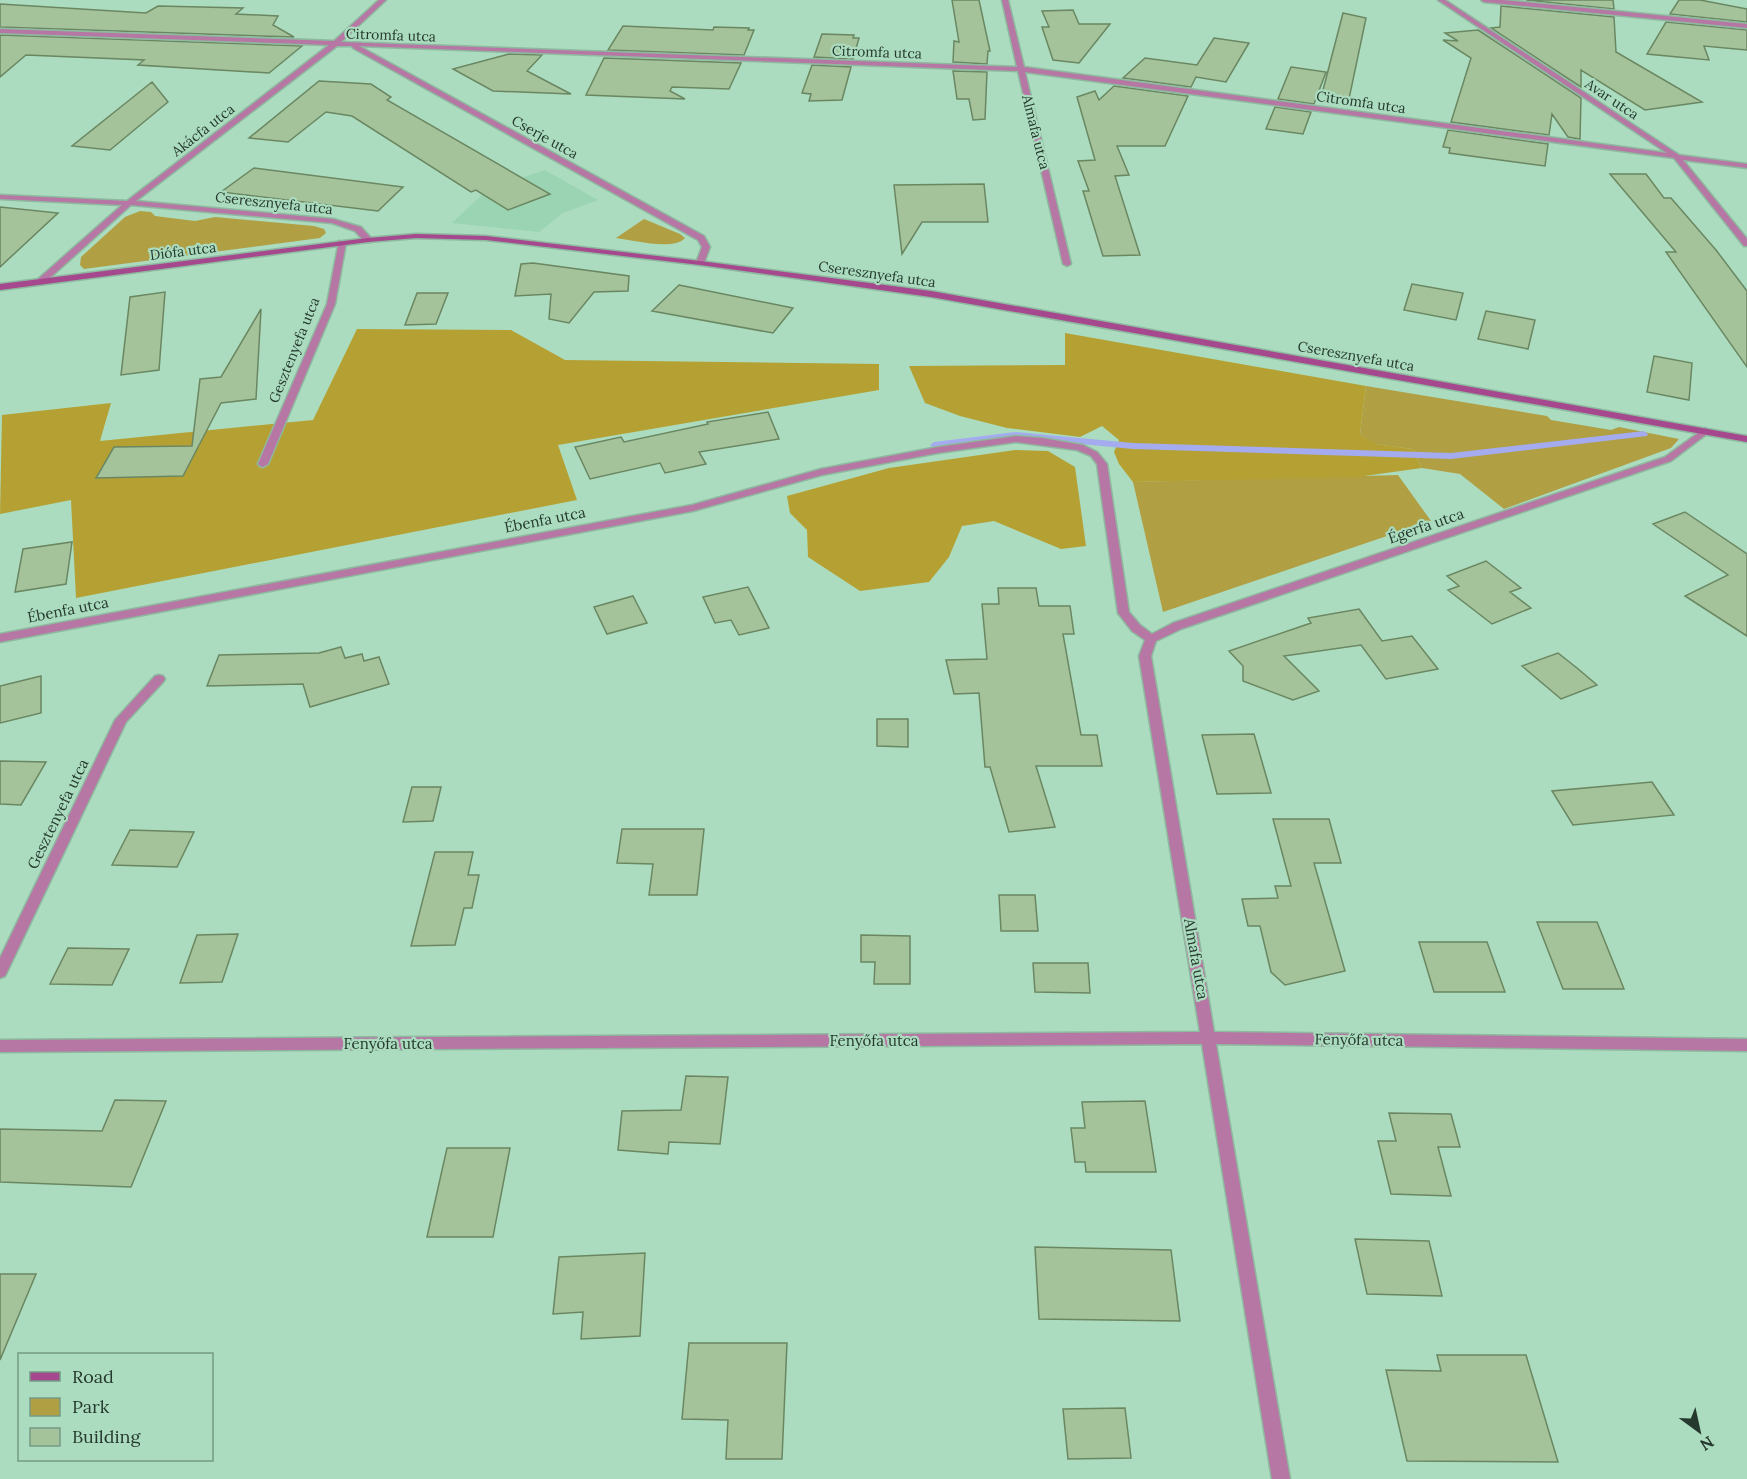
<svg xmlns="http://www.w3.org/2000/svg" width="1747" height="1479" viewBox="0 0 1747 1479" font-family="Lora,serif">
<rect width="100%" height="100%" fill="#abdcbf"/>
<path fill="#9bd4b3" d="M545,170l53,30 -35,13 -24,19 -87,-9 36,-34z"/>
<path fill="#b19f44" d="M140,211l11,1 4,4 40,5 20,-4 99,9 10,3 2,4 -6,5 -236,31 -4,-4 1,-8 44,-40z
M644,219l36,15 5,4c-11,13 -53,2 -69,0z
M1366,386l181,30 4,4 60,10 8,-3 60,12 -8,9 -167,61 -44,-35 -38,-6 -10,-19 -37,-5 -15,-10z
M1398,475l33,46 -268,91 -30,-130z"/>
<path fill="#b5a133" d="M357,329l154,1 54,30 314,4v26l-321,55 19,55 -501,98 -5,-98 -71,14 2,-99 109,-12 -11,38 213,-21z
M1065,333l301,53 -6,48 16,10 36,5 10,19 -65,9 -224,5 -14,-18 -5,-12 5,-12 -17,-14 -22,11 -73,-9 -47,-12 -35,-13 -16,-37 156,-1z
M1015,450l33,1 27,16 11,79 -25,3 -67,-28 -32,5 -13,31 -20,25 -69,9 -52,-34 -1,-27 -17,-17 -3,-17 102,-28z"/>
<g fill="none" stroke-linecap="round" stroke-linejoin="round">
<path fill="#a4acef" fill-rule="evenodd" d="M1644,431l4,3 -1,2 -196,23 -318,-10 -118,-11 -81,10 -4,-3 4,-3 81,-10 118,11 318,10z"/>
</g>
<path fill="#a4c39b" stroke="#6a8761" stroke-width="1.5" d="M952,0h27l11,51h-2l-1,13 -34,-2 1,-21 5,1z
M1526,0h87l1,9z
M1679,0h21l47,9v13l-77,-8z
M0,4l146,9 12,-7 85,2 -7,6 42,2 -5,9 21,12 -294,-10z
M1501,6l113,11 2,35 86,50 -57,8 -64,-40v17l-90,-59 9,-1z
M1073,10l6,14h31l-31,39 -26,-3 -11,-33h7l-7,-16z
M1343,13l23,5 -17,81 -27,-5z
M1666,22l81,8v20l-43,-4 5,14 -62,-6z
M623,26l90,4 1,-3 35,1 -1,2h6l-10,25 -136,-5z
M1478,30l103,68 -1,41 -12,-2 -16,-23 -3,21 -98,-13 20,-64 -28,-18 15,1 -13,-8z
M822,34l32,1 -1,3h6l-6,21 -39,-2z
M0,35l302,11 -33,27 -131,-8 6,-5 -118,-5 -26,22z
M1214,38l35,5 -23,39 -30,-5 -5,10 -68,-9 22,-20 52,7z
M509,54l33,1 -15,16 44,23 -78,-3 -40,-22z
M604,58l137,5 -12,26 -57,-2 -2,4 15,8 -99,-4z
M812,65l39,2 -9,33 -33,1 2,-7 -9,-1z
M1291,67l35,5 -12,32 -36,-5z
M953,71l34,1 -2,47 -12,1 -4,-21h-12z
M319,81l52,3 20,13 -4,3 163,94 -42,16 -32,-20 -5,2 -119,-76 -26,-4 -38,30 -39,-4z
M152,82l16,20 -58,48 -38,-4z
M1114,86l74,10 -23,50h-48l12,29 -14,1 25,79 -37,1 -20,-65h6l-11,-30 17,-1 -18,-63 18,-6 4,9z
M1275,107l36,5 -8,22 -37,-5z
M1448,130l100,14 -3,22 -96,-13 1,-5 -7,-1z
M254,168l149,19 -25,24 -157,-19z
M1610,174h36l18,24h7l45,52 31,41v76l-81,-115h10z
M984,184l4,38h-66l-20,32 -8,-69z
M0,207l58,6 -58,54z
M533,263l96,13 -1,15 -34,1 -25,31 -20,-4 2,-25 -36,2 6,-32z
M1412,284l51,9 -7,27 -52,-10z
M679,285l114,23 -20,25 -121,-22z
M165,292l-6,78 -38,5 9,-78z
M417,293h31l-12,31 -31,1z
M261,309l-5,90 -35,4 -38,73 -87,2 18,-31 78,-1 8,-67 21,-2z
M1486,311l49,9 -7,29 -50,-10z
M1654,356l38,7 -3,37 -42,-8z
M768,412l11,27 -80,13 7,12 -41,9 -5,-10 -70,16 -15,-32 46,-10 3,5 84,-18 -1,-2z
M1685,512l62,42v82l-62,-40 43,-21 -75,-51z
M72,542l-6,42 -51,8 8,-43z
M1486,561l35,27 -11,4 21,16 -39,16 -44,-34 11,-4 -12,-10z
M748,587l21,41 -30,7 -8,-15 -16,3 -12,-26z
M998,588h38l3,18h31l4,28h-11l18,101h16l5,31h-66l19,61 -46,5 -19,-65h-5l-6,-74 -25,1 -8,-34 41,-1 -5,-55h17z
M633,596l14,27 -40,11 -13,-27z
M1359,609l23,32 30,-5 26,33 -52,10 -25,-34 -77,11 35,35 -26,9 -50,-19v-15l-14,-15 82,-28 -3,-5z
M341,647l4,11 17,-4 2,7 15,-4 10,27 -79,23 -7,-23 -96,2 12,-31 100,-2z
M1558,653l19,15 20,17 -36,14 -39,-33z
M41,676v37l-41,10v-37z
M877,719h31v28l-31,-1z
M1254,734l17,59 -54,1 -15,-59z
M0,761l46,1 -25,43 -21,-1z
M1652,782l22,33 -101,10 -21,-34z
M412,787h29l-8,34 -30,1z
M1273,819h56l12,44h-27l31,108 -60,14 -14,-13 -11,-46h-12l-6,-27 36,-1 -3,-12h16z
M622,829h82l-7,66h-48l4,-31 -36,-1z
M130,830l64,2 -17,35 -65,-2z
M435,852h38l-5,23h11l-7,33h-8l-9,37 -44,1z
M999,895h36l3,36h-37z
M1537,922h60l27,67h-61z
M238,934l-16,48 -42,1 17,-48z
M861,935l49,1v48h-36l1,-22h-14z
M1419,942h68l18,50h-71z
M68,948l61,1 -17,36 -62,-1z
M1033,963h55l2,30 -55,-1z
M686,1076l42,1 -8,67 -51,-2 -1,12 -50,-4 4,-39 59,-1z
M115,1100l51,1 -35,86 -131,-5v-53l102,2z
M1145,1101l11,71h-70l-1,-10h-10l-4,-34h14l-3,-26z
M1389,1113l62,1 9,33h-22l13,49 -60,-2 -13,-53h18z
M447,1148h63l-17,89h-66z
M1355,1239l74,2 13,55 -75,-2z
M1035,1247l136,3 9,71 -141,-2z
M645,1253l-5,83 -59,3 2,-27 -30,2 6,-57z
M0,1274h36l-36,86z
M689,1343h98l-5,116h-56l2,-39 -46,-1z
M1437,1355h89l32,107 -151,-1 -21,-91 55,1z
M1125,1408l6,50 -63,1 -5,-50z"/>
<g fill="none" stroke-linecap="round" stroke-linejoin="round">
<g stroke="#8eb89f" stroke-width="3">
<path id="street" d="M379,0h7l-45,42 676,25 -15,-67h6l16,67 643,86 -229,-153h7l234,155 68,9v4l-64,-8 64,79v7h-3l-70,-88 -649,-86 46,192 -4,2 -4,-2 -45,-193 -659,-25 345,190 6,11 -6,16 -4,2 -4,-2 6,-16 -4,-7 -345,-192 -1,-2h-15l-201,155 197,18 28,8 10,11v4h-6l-10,-11 -23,-8 -201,-18 -88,79h-6v-4l85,-75 -122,-6v-4l127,6 202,-156 -329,-12v-4l334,12z
M1481,0h22l244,24v4l-263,-26z
M339,241l7,2 -11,61 -67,160 -5,3 -3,-1 -2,-2 69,-160z
M1705,428l5,3 -2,2 -37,28 -490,168 -25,12 -5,15 63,376 533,7v12l-531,-7 74,435h-18l-70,-435 -1202,8v-12l1200,-8 -61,-376 6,-16 -13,-9 -14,-18 -21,-149 -6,-8 -14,-6 -61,-8 -78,11 -116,22 -129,36 -693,131v-8l692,-129 129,-36 117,-22 78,-11 26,2 41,7 14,7 10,12 22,148 11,13 12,9 21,-11 492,-166z
M159,675l4,1 2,3 -2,3 -37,40 -119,250 -2,4 -5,2v-20l115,-238 40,-44z"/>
</g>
<g stroke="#8eb89f" stroke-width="3">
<path id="secondary" d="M416,234l70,2 214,25 231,30 816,145v6l-816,-145 -231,-32 -214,-25 -70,-2 -48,4 -368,48v-6l368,-46z"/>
</g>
<use href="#street" fill="#b777a4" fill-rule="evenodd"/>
<use href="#secondary" fill="#a6488e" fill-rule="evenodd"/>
</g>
<g text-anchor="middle" stroke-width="4.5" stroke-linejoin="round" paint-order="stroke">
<g font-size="14" fill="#25392e" stroke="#abdcbf">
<text transform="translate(391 35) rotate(2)" y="5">Citromfa utca</text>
<text transform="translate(877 52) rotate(2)" y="5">Citromfa utca</text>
<text transform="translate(1612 99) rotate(34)" y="5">Avar utca</text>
<text transform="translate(1361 102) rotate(8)" y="5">Citromfa utca</text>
<text transform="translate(203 130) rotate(-38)" y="5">Akácfa utca</text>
<text transform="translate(1036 132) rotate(76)" y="5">Almafa utca</text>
<text transform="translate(545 137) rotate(29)" y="5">Cserje utca</text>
<text transform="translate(274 203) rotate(6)" y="5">Cseresznyefa utca</text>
<text transform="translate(183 251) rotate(-7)" y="5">Diófa utca</text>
<text transform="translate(877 274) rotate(8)" y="5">Cseresznyefa utca</text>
<text transform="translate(294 350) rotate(-68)" y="5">Gesztenyefa utca</text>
<text transform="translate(1356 356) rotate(10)" y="5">Cseresznyefa utca</text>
</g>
<g font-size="15" fill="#25392e" stroke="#abdcbf">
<text transform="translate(545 520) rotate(-11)" y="5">Ébenfa utca</text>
<text transform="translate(1426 526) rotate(-19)" y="5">Égerfa utca</text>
<text transform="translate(68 610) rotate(-11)" y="5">Ébenfa utca</text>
<text transform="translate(58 814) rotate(-64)" y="5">Gesztenyefa utca</text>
<text transform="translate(1196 959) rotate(80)" y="5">Almafa utca</text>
<text transform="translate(1359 1040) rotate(1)" y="5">Fenyőfa utca</text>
<text x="874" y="1046">Fenyőfa utca</text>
<text x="388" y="1049">Fenyőfa utca</text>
</g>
</g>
<rect x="18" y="1353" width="195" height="108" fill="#abdcbf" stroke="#759b85" stroke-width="1.5"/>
<rect x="30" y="1372" width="30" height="9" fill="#a6488e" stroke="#759b85" stroke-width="1.5"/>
<text x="72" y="1383" font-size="18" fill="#25392e">Road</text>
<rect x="30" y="1398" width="30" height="18" fill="#b19f44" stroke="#759b85" stroke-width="1.5"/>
<text x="72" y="1413" font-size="18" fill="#25392e">Park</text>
<rect x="30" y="1428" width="30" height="18" fill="#a4c39b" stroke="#759b85" stroke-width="1.5"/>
<text x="72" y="1443" font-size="18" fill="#25392e">Building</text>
<g transform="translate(1699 1431) rotate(147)" stroke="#abdcbf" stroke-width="4.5" paint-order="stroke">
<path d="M0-4.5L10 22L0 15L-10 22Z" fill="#25392e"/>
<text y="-9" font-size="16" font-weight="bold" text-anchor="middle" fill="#25392e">N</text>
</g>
</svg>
